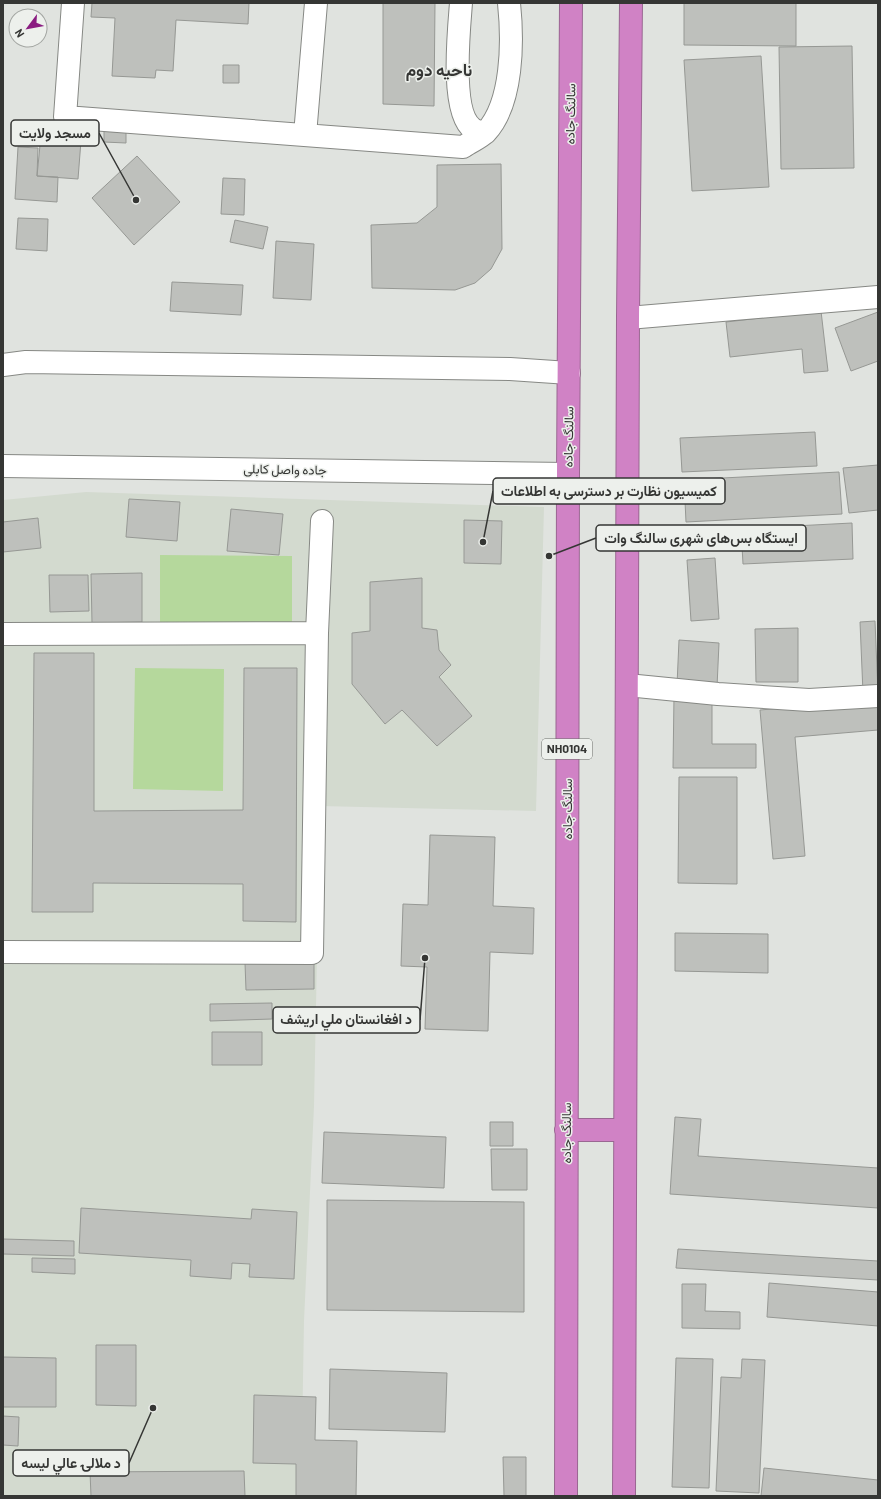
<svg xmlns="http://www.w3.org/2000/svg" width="881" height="1499" viewBox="0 0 881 1499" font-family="Barlow,Vazirmatn,sans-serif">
<rect width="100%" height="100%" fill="#e0e3df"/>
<path fill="#d3dacf" d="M86,492l458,15 -8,304 -216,-5 -6,300 -10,215 -3,175h-298v-996z"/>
<path fill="#b5d89c" d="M160,555l132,1v69l-132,-2z
M135,668l89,1 -1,122 -90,-2z"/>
<path fill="#bec0bc" stroke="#969894" d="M92,3h157l-1,21 -72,-4 -3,51 -17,-1 -1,8 -43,-2 3,-58 -24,-1z
M383,3h52l-1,103 -51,-2z
M684,3h112v43l-112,-1z
M852,46l2,122 -73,1 -2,-122z
M761,56l8,131 -77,4 -8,-131z
M223,65h16v18h-16z
M42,125l40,3 -4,51 -41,-3z
M104,130l22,1v12l-22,-1z
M18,147l20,1 -1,28 21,1 -1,25 -42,-3z
M137,156l43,46 -46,43 -42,-47z
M501,164l1,85 -11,20 -16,14 -20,7 -83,-2 -1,-63 46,-2 20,-16v-42z
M223,178l22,1 -1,36 -23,-1z
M18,218l30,1 -1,32 -31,-2z
M235,220l33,7 -5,22 -33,-7z
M276,241l38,3 -3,56 -38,-2z
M172,282l71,3 -2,30 -71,-4z
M821,311l7,60 -24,2 -2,-24 -72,8 -4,-35z
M878,312v49l-27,10 -16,-43z
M815,432l2,34 -135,6 -2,-34z
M878,465v45l-29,3 -6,-45z
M839,472l3,42 -156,8 -2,-42z
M129,499l51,3 -3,39 -51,-4z
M231,509l52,5 -4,41 -52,-4z
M38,518l3,30 -38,4v-30z
M464,520l38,1 -1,43 -37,-1z
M852,523l1,36 -110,5 -1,-18 -24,1 -1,-17z
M715,558l4,61 -28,2 -4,-61z
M142,573v49l-50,1 -1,-49z
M49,575h39l1,36 -39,1z
M422,578v50l15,2 2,20 12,15 -12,12 33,39 -35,30 -35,-36 -17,14 -33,-40v-51l18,-2v-49z
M875,621l3,72h-15l-3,-71z
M798,628v54h-42l-1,-53z
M679,640l40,3 -2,44 -40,-2z
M34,653h60v158l149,-1 1,-142h53l-1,254 -53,-1v-37l-150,-1v29h-61z
M674,696h38v48h44v24h-83z
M878,700v30l-83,7 10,119 -32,3 -13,-149z
M679,777h58v107l-59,-1z
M430,835l65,2 -2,69 41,2 -1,46 -43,-2 -2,79 -63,-2 2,-62 -26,-1 2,-62 25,1z
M675,933l93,1v39l-93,-2z
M314,962v27l-68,1 -1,-27z
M272,1003v16l-62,2v-17z
M212,1032h50v33h-50z
M675,1117l26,2 -3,37 180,12v40l-208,-14z
M490,1122h23v24h-23z
M324,1132l122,5 -2,51 -122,-5z
M491,1149h36v41h-35z
M327,1200l197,2v110l-197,-2z
M81,1208l170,11 1,-10 45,3 -3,67 -45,-2 1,-13 -18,-1 -1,16 -41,-3 1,-16 -112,-7z
M3,1239l71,2v15l-71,-2z
M678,1249l200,12v19l-202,-12z
M32,1258l43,1v15l-43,-2z
M769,1283l109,9v34l-111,-9z
M682,1284h24l-1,27 35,1v17l-58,-1z
M96,1345h40v61l-40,-1z
M3,1357l53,1v49h-53z
M676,1358l37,1 -4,129 -37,-1z
M742,1359l23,1 -6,133 -43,-2 5,-114 20,1z
M330,1369l117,4 -2,59 -116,-3z
M254,1395l62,2 -1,43 42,1 -1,55h-60v-32l-43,-1z
M3,1416l16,1 -1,29 -15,-1z
M503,1457h23v39h-22z
M764,1468l114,12v16h-117z
M244,1471l1,25h-154l-1,-24z"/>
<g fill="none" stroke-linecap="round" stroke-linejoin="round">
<g stroke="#868884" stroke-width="24">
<path id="minor" d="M73,3l-8,114 398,30c7,-5 17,-9 23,-15 27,-29 27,-91 23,-129
M461,3c-2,26 -11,110 12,126 3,2 8,3 12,4
M305,135l11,-132
M628,318l250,-21
M3,365l23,-3 484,7 59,4
M3,466l565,8
M3,634l314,-1
M627,685l91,9 91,6 69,-4
M3,952l309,1 5,-320 5,-112"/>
</g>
<g stroke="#9a6792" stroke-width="24">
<path id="highway" d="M566,1130h59
M566,1496l2,-1022 3,-471
M624,1496l4,-1178 3,-315"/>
</g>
<use href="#minor" stroke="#fff" stroke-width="22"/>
<use href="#highway" stroke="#d082c5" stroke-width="22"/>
</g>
<g text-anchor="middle" stroke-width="3" stroke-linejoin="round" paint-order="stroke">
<rect fill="#edf0ec" stroke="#6c6e6b" stroke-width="1" x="542" y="739" width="50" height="20" rx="3"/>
<g font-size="12" font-weight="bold" fill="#353634">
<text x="567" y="753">NH0104</text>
</g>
<g font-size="13" fill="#353634" stroke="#edf0ec">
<text transform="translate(570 114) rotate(-89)" y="5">سالنگ جاده</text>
<text transform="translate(568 437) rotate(-89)" y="5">سالنگ جاده</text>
<text transform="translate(285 469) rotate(1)" y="5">جاده واصل کابلی</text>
<text transform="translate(567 809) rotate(-90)" y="5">سالنگ جاده</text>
<text transform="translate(566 1133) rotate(-90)" y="5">سالنگ جاده</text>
</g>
<g font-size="17" font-weight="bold" fill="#353634" stroke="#edf0ec">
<text x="439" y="76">ناحیه دوم</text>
</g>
</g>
<path fill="none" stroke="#353634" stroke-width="1.5" d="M136 200L99 133M483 542L493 491M549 556L596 538M425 958L420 1020M153 1408L129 1463"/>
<g fill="#353634" stroke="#edf0ec" stroke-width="1.5">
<circle cx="136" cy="200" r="4"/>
<circle cx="483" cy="542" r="4"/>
<circle cx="549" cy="556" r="4"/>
<circle cx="425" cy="958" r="4"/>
<circle cx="153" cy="1408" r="4"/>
</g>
<g fill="#edf0ec" stroke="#353634" stroke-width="1.5">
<rect x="11" y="120" width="88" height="26" rx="4"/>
<rect x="493" y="478" width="232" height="26" rx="4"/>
<rect x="596" y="525" width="210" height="26" rx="4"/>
<rect x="273" y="1007" width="147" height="26" rx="4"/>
<rect x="13" y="1450" width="116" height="26" rx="4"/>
</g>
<g font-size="14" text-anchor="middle" font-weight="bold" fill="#353634">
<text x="55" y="138">مسجد ولایت</text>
<text x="609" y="496">کمیسیون نظارت بر دسترسی به اطلاعات</text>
<text x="701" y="543">ایستگاه بس‌های شهری سالنگ وات</text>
<text x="346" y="1024">د افغانستان ملي اریشف</text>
<text x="71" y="1468">د ملالۍ عالي لیسه</text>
</g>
<rect width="881" height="1499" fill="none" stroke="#353634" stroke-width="8"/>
<g transform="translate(28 28) rotate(238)"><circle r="19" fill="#edf0ec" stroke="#a3a6a2"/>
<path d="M0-3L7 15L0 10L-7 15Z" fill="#8a1c81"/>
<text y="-6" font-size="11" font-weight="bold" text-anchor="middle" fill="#353634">N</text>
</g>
</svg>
